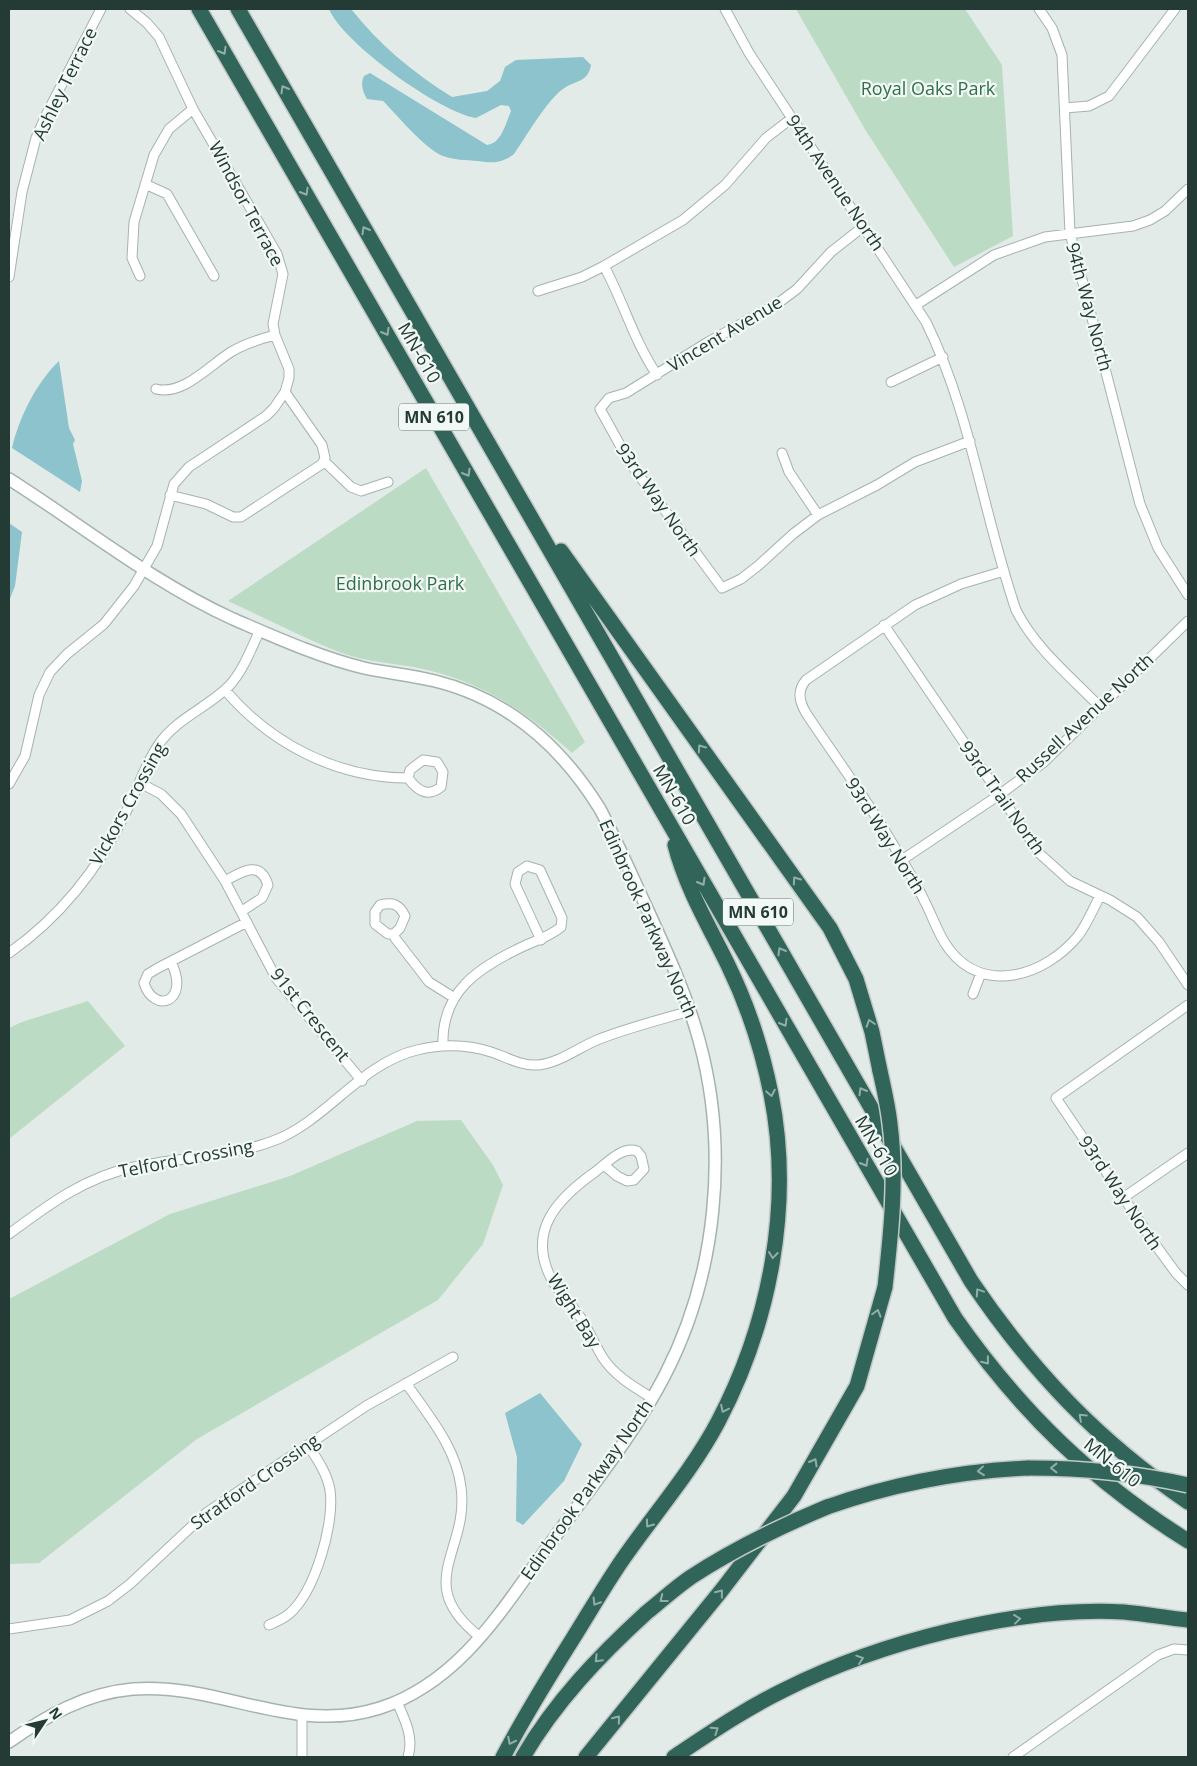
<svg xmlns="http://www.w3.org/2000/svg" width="1197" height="1766" viewBox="0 0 1197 1766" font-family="'Open Sans',sans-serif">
<rect width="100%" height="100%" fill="#e2ebe7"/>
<path fill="#bcdbc4" d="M796,9h169l37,56 11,171 -59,31 -88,-136z
M426,468l159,274 -13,11c-45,-40 -84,-68 -144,-83 -29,-7 -60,-7 -89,-18 -38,-15 -74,-34 -111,-51z
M88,1001l37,45 -116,93v-111l13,-6z
M461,1120l32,45 10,20 -20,59 -45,56 -241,139 -158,124 -30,1v-265l161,-85 120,-38 127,-55z"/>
<path fill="#8dc3cc" d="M329,9h22c28,35 62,64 101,88l35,-6 13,-10 5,-14 11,-7 67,-3 8,8c-3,18 -16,15 -28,24 -16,11 -37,48 -49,65 -13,10 -21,9 -36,7 -12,-1 -25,-1 -35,-5 -18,-7 -46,-41 -60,-55l-16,-2c-4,-7 -7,-15 -3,-23l6,-3 117,72c14,-1 19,-22 24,-34l-2,-5 -8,-1 -25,13c-37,-6 -133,-75 -147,-109z
M59,361l10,67 6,12 -2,4 9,37 -2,11 -68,-44c7,-30 24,-65 47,-87z
M9,523l13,9 -7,54 -6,15z
M540,1393l42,51 -18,37 -41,44 -7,-4 1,-64 -12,-44z"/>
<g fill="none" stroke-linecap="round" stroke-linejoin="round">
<g stroke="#a5b3ae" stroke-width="11">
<path id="minor" d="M725,9l24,44 177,269c45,91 57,192 90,288 19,38 54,66 84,97
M1039,9l13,19 10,27 8,178 70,271 18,44 30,47
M1065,108l24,-2 20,-10 66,-87
M145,184l22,10 47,82
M864,226l-33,26 -34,37 -20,15 -69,38 -82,51 -17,5 -9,11 30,54 92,125 19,-9 18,-14 34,-31 25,-19 59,-30 38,-23 55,-21
M604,266c20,37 29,73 53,109
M140,276l-8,-18 2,-36 20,-67 15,-26 24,-20
M9,277l13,-85 14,-54 11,-25 54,-104
M538,291l44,-14 22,-11 79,-46 42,-35 41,-47 26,-20
M916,305l78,-50 51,-18 88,-11 17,-6 15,-9 23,-22
M891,382l52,-25
M156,389c27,7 54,-24 75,-37 13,-8 29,-13 44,-17
M782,453l7,19 29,43
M324,461l27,26 10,4 27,-9
M170,495l36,9 27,13h8l81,-53 3,-6 -3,-13 -37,-53
M1004,571l-43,13 -46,21 -109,75c-9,11 -7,21 0,33 27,41 57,81 82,123 13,22 26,43 37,66 8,15 13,33 24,47 35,47 97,26 129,-13 9,-12 15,-27 22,-40
M884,625l156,229 30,27 40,19 27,17 22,25 29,43
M225,690c45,53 111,88 183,88 9,12 19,20 33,9l2,-15 -6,-10 -14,-2 -13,10 -2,8
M140,783l21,11 20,20 44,67 51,97 86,103
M9,784l16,-28 14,-61 11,-23 17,-18 37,-30 30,-38 23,-40 17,-62 15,-17 77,-51 8,-8 11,-16 4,-14v-9l-14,-34 -2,-11 10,-50 -6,-20 -84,-145 -34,-72 -12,-14 -17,-14
M902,860l97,-65 45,-33 144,-141
M225,881c16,-9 35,-22 43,4l-6,13 -20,13
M394,934h-6l-13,-10v-12l5,-7c13,-3 19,-1 25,11l-5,12 -6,6 1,4 34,44 24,15
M9,953c51,-36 90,-85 117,-141 11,-22 19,-48 33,-68 18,-26 48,-36 70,-58 14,-15 22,-37 31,-56
M171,962c20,40 -17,53 -27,21l4,-9 10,-6 89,-46
M973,994l8,-21
M1188,1005l-132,93 101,149 19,26 12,12
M443,1046c-2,-55 36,-79 81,-100 13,-6 25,-9 37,-19l1,-9 -22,-48 -13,-4 -9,6 -3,12 26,56
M604,1165l13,11 10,5 7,-1 10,-11 -3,-13 -4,-5c-15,-5 -30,12 -42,21 -38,27 -70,60 -42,110 8,13 19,23 28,36 8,13 14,27 22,40 12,18 31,29 49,40
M1123,1198l65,-45
M9,1234c39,-29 76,-57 125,-67 46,-10 101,-10 144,-28 50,-21 84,-76 139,-89 25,-6 49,-6 74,2 16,5 29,14 47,13 21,-2 40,-17 59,-25 30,-12 62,-20 93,-29
M406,1383c22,32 50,64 55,104 9,64 -50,96 19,150
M269,1625c7,-3 14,-6 20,-11 26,-22 46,-91 41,-124 -3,-17 -13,-31 -22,-45
M9,1629l61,-9 38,-19 22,-17 76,-71 160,-107 87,-49
M397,1702c8,18 17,35 11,55
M302,1716v41
M1013,1757l145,-102 16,-6 14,1"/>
</g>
<g stroke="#a5b3ae" stroke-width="14">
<path id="tertiary" d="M9,479c74,47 143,103 224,140 42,18 86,38 131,49 23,5 47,7 71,13 73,18 126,65 165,128 17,32 31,65 46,97 20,44 40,87 53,134 30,109 18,234 -34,335 -31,60 -74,112 -113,166 -48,65 -90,140 -172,167 -87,28 -162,-26 -247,-19 -47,4 -87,27 -124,53"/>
</g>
<g stroke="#c1c8c6" stroke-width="18">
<path id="motorway" d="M199,9l756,1309c66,94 136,162 233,223
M238,9l733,1272c61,90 127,160 217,221
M561,551l269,377 26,51 16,53 8,39
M827,1507c66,-23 132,-36 202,-39
M503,1757c21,-40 45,-79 69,-117 17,-27 33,-55 51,-81 32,-46 69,-88 95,-137 52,-99 75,-218 53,-328 -9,-45 -23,-88 -43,-129 -19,-39 -42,-77 -53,-120
M523,1757c32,-55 76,-101 123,-144
M586,1757l135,-166 73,-95 63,-110 28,-99
M674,1757c36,-24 71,-48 110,-67 95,-48 234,-84 340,-78 22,2 43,6 64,8"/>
</g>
<use href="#minor" stroke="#fff" stroke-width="9"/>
<use href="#tertiary" stroke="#fff" stroke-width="11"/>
<use href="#motorway" stroke="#31655a" stroke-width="15"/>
<g stroke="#c1c8c6" stroke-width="18" stroke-linecap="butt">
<path id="motorway-bridge" d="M880,1071c4,18 8,35 10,53 7,54 1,109 -5,163
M1029,1468c55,0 106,5 159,17
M646,1613c15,-12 29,-25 45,-36 43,-28 88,-50 136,-70"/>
</g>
<use href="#motorway-bridge" stroke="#31655a" stroke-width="15"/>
</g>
<defs><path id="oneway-chevron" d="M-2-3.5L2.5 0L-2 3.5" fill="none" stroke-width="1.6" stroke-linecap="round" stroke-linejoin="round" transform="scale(1.25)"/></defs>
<g stroke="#92aea8">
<use href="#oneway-chevron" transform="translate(223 51) rotate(60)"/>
<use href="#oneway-chevron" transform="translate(284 89) rotate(-120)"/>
<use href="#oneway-chevron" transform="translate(305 192) rotate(60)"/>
<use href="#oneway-chevron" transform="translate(365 230) rotate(-120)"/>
<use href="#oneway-chevron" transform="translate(386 332) rotate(60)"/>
<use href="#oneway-chevron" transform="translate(467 473) rotate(60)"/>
<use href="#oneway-chevron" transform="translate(701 748) rotate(-125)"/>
<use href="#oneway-chevron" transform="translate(796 880) rotate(-125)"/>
<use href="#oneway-chevron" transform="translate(702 882) rotate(60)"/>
<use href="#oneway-chevron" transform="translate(781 951) rotate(-120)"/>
<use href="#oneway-chevron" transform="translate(784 1023) rotate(60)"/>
<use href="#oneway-chevron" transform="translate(870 1023) rotate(-108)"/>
<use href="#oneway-chevron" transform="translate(862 1091) rotate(-120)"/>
<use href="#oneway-chevron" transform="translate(771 1093) rotate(79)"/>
<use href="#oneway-chevron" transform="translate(865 1163) rotate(60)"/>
<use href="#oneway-chevron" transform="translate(773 1255) rotate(97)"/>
<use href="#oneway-chevron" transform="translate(979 1292) rotate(-124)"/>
<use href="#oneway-chevron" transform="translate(877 1313) rotate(-74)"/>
<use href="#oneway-chevron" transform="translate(986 1361) rotate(51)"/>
<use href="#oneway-chevron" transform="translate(724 1409) rotate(116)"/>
<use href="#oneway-chevron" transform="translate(1082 1417) rotate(-137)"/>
<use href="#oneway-chevron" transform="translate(814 1462) rotate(-60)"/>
<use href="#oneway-chevron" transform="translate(1054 1468) rotate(-180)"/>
<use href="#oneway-chevron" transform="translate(981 1471) rotate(174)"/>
<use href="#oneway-chevron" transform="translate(649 1524) rotate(126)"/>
<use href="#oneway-chevron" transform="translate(720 1593) rotate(-51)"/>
<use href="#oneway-chevron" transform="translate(663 1599) rotate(142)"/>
<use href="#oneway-chevron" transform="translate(596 1602) rotate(122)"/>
<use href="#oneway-chevron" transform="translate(1017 1619) rotate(-7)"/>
<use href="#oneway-chevron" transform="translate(598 1659) rotate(134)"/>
<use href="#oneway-chevron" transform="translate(860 1659) rotate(-19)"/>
<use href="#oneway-chevron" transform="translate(617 1719) rotate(-51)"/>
<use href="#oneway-chevron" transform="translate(715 1730) rotate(-34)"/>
<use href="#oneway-chevron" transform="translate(511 1741) rotate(117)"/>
</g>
<g text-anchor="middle" stroke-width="4.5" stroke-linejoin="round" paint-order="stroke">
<g fill="#f2f8f5" stroke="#61746e" stroke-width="1">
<rect x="399" y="403.5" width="70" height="27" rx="4"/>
<rect x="723" y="898.5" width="70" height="27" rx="4"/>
</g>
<g font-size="16" font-weight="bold" fill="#233b34">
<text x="434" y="423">MN 610</text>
<text x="758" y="918">MN 610</text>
</g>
<g font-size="18" fill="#233b34" stroke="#f2f8f5">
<text transform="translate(65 84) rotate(-64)" y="6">Ashley Terrace</text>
<text transform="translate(835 183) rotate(56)" y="6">94th Avenue North</text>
<text transform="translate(246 204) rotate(62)" y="6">Windsor Terrace</text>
<text transform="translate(1089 307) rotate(75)" y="6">94th Way North</text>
<text transform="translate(725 334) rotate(-31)" y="6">Vincent Avenue</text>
<text transform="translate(419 353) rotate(60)" y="6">MN-610</text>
<text transform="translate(658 500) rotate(55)" y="6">93rd Way North</text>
<text transform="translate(1085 718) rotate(-43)" y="6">Russell Avenue North</text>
<text transform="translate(674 795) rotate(60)" y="6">MN-610</text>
<text transform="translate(1002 798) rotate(55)" y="6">93rd Trail North</text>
<text transform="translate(128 804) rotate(-61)" y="6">Vickors Crossing</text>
<text transform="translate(885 836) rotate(58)" y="6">93rd Way North</text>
<text transform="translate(648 919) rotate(66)" y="6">Edinbrook Parkway North</text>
<text transform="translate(310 1015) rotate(51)" y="6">91st Crescent</text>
<text transform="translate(876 1146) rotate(60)" y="6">MN-610</text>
<text transform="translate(186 1159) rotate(-11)" y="6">Telford Crossing</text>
<text transform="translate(1120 1193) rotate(56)" y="6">93rd Way North</text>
<text transform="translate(574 1311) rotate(58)" y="6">Wight Bay</text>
<text transform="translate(1112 1463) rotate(39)" y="6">MN-610</text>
<text transform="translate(255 1482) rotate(-35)" y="6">Stratford Crossing</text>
<text transform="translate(587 1490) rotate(-55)" y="6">Edinbrook Parkway North</text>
</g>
<g font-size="18" fill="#306f48" stroke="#f2f8f5">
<text x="928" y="95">Royal Oaks Park</text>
<text x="400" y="590">Edinbrook Park</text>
</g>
</g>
<rect width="1197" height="1766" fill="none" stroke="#233b34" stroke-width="20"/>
<g transform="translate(45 1721) rotate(55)" stroke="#f2f8f5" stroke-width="4" paint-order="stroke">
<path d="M0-4L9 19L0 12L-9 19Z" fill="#233b34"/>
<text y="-8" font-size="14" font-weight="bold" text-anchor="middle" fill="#233b34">N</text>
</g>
</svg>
